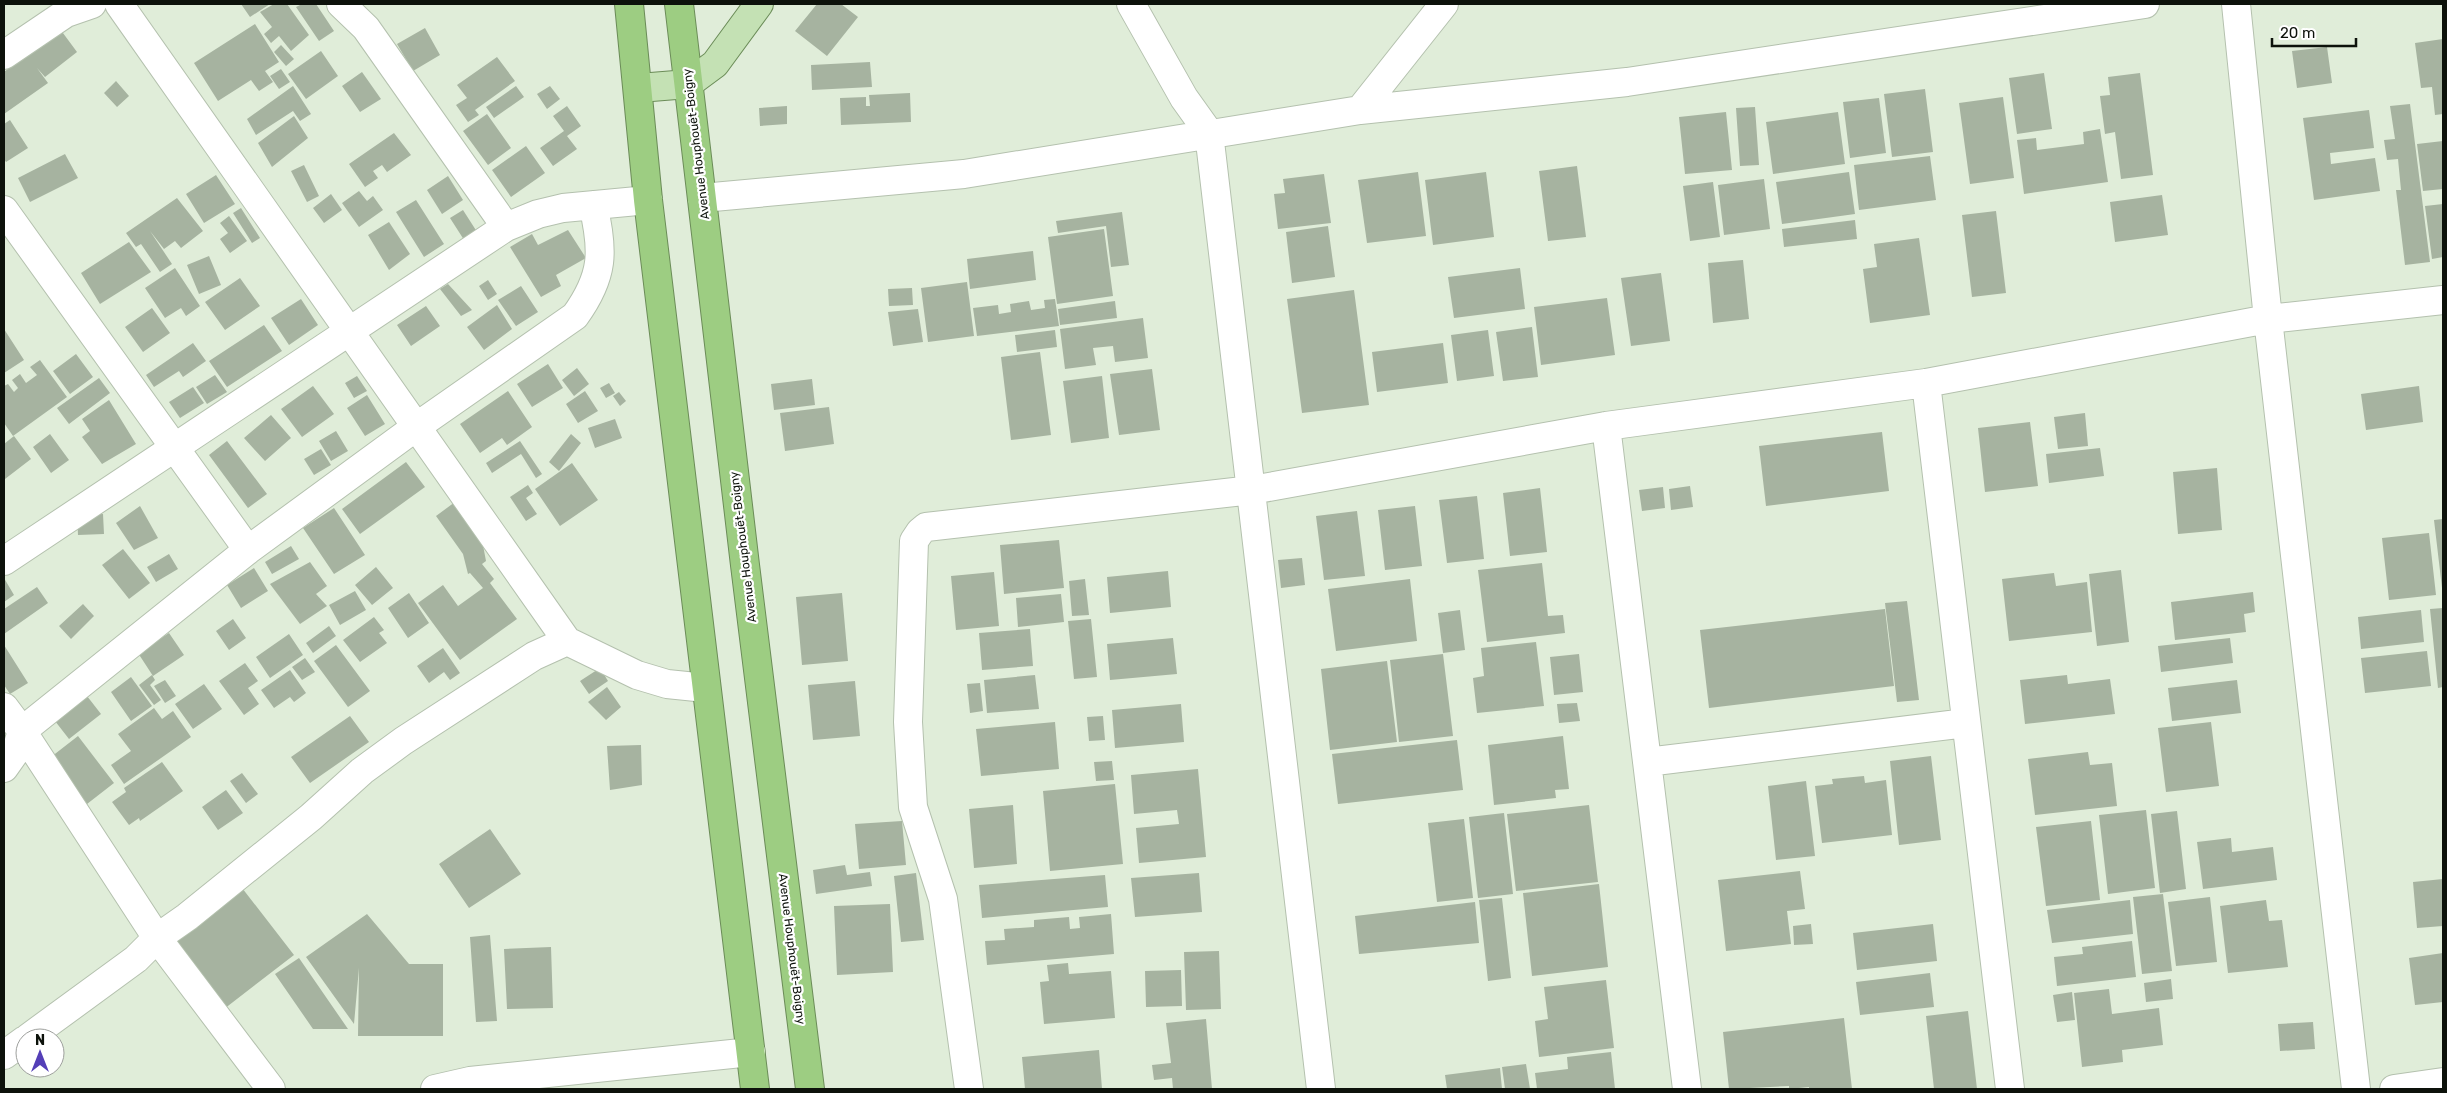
<svg xmlns="http://www.w3.org/2000/svg" width="2447" height="1093" viewBox="0 0 2447 1093" font-family="Rubik,sans-serif">
<rect width="100%" height="100%" fill="#e0edd9"/>
<path fill="#a6b3a0" d="M241,4h29l-20,13z
M274,4h13l22,31 -18,16 -12,-15 -8,7 -7,-9 8,-7 -12,-15z
M302,4h14l18,27 -15,10 -23,-34z
M817,4h24l17,13 -31,39 -32,-25z
M255,24l24,38 -14,9 8,11 -14,9 -8,-11 -33,21 -24,-38z
M425,28l15,27 -27,16 -16,-27z
M60,29l17,23 -32,25 -8,-9 11,15 -44,31v-42z
M2443,39v75l-8,1 -3,-28 -11,1 -6,-45z
M281,45l13,14 -8,7 -12,-14z
M2327,47l5,36 -35,5 -5,-37z
M321,51l17,25 -32,23 -18,-25z
M497,57l18,24 -40,29 4,5 -11,7 -12,-17 11,-7 -10,-13z
M870,62l2,25 -60,3 -1,-25z
M281,69l9,13 -11,7 -9,-13z
M362,72l19,27 -21,13 -18,-26z
M2044,73l8,56 -35,5 -8,-56z
M2140,73l13,102 -32,4 -6,-47 -10,2 -5,-38 10,-1 -2,-18z
M116,81l13,15 -12,11 -13,-14z
M293,86l18,28 -11,7 -7,-10 -37,24 -9,-16z
M516,86l8,11 -30,21 -8,-11z
M550,86l10,13 -13,10 -10,-15z
M1925,89l8,63 -41,5 -8,-63z
M910,93l1,29 -70,3 -1,-27 26,-1v9h4l-1,-11z
M2003,97l11,81 -44,6 -11,-81z
M1879,98l7,55 -36,5 -7,-56z
M2410,104l20,158 -25,3 -9,-75h5l-3,-31 -11,1 -3,-20 11,-1 -5,-33z
M567,106l14,20 -14,10 10,13 -24,17 -13,-18 24,-17 -11,-15z
M787,106v18l-27,2 -1,-18z
M1755,107l4,58 -19,1 -4,-58z
M2369,110l5,38 -44,5 1,11 44,-6 5,33 -66,9 -11,-82z
M1726,112l6,58 -47,4 -6,-57z
M1838,112l7,52 -72,10 -7,-52z
M487,114l24,34 -23,17 -25,-34z
M294,116l14,22 -36,29 -14,-24z
M10,120l18,28 -22,14 -2,-3v-35z
M2100,129l8,53 -84,12 -7,-54 19,-2 1,12 47,-6 -1,-12z
M394,133l17,22 -24,17 -5,-7 -9,6 5,7 -13,9 -16,-23z
M2443,141v48l-20,2 -6,-47z
M526,146l19,27 -34,24 -19,-27z
M65,154l13,24 -48,24 -12,-24z
M1930,156l6,44 -77,10 -5,-45z
M304,165l15,31 -12,6 -16,-31z
M1577,166l9,71 -38,4 -9,-70z
M1418,172l8,64 -59,7 -9,-63z
M1486,172l8,65 -61,8 -8,-65z
M1849,172l6,42 -73,10 -6,-42z
M1324,174l7,49 -53,6 -4,-35 11,-1 -2,-14z
M216,175l19,29 -31,19 -18,-29z
M448,176l15,24 -21,14 -15,-24z
M1764,179l6,50 -46,6 -6,-50z
M1713,182l7,55 -30,4 -7,-55z
M359,191l8,10 6,-5 10,14 -24,17 -17,-24z
M331,194l11,16 -18,13 -11,-15z
M2162,195l6,40 -53,7 -5,-40z
M177,198l26,33 -22,17 -6,-7 -11,8 -14,-18 22,33 -12,8 -19,-28 -5,3 -10,-14z
M416,200l28,44 -20,13 -28,-45z
M2443,204v53l-11,2 -7,-53z
M241,208l19,30 -8,5 -19,-30z
M463,210l16,25 -13,8 -16,-25z
M1996,211l10,82 -34,4 -10,-82z
M1122,212l7,53 -18,2 -5,-41 -48,7 -2,-12z
M229,216l18,25 -17,12 -10,-14 8,-6 -8,-10z
M1855,220l2,19 -73,8 -2,-18z
M389,222l21,32 -21,16 -21,-35z
M1328,226l7,51 -43,6 -6,-51z
M1104,229l9,67 -56,8 -9,-67z
M568,230l18,28 -30,17 5,11 -20,11 -31,-50 22,-13 6,11z
M1919,238l11,77 -60,8 -7,-54 14,-2 -3,-23z
M129,242l22,30 -51,32 -19,-31z
M1033,251l3,29 -66,9 -3,-30z
M209,256l12,29 -22,9 -12,-29z
M1743,260l6,59 -36,4 -5,-60z
M175,268l25,38 -14,10 -5,-8 -16,10 -20,-30z
M1520,268l5,41 -71,9 -6,-41z
M1661,273l9,68 -39,5 -10,-68z
M240,278l20,28 -35,24 -20,-28z
M488,280l9,14 -9,6 -9,-14z
M967,282l7,54 -46,6 -7,-54z
M448,284l24,26 -11,6 -21,-27z
M521,286l17,26 -22,14 -18,-26z
M912,288l1,17 -24,1 -1,-17z
M1354,290l15,115 -67,8 -15,-114z
M1607,298l8,57 -74,10 -7,-58z
M301,299l17,26 -29,20 -18,-27z
M1055,299l4,27 -82,10 -4,-28 25,-3 1,9 12,-2 -1,-8 19,-3 2,9 14,-2 -1,-8z
M1115,301l2,17 -57,7 -2,-16z
M497,305l15,24 -28,21 -17,-23z
M426,306l14,20 -29,20 -14,-21z
M152,308l18,25 -27,19 -18,-25z
M918,309l5,33 -30,4 -5,-34z
M1143,318l5,40 -33,4 -2,-16 -20,2 3,17 -31,4 -5,-40z
M264,325l18,26 -55,36 -18,-26z
M1532,327l6,50 -35,4 -7,-49z
M4,329l20,31 -20,13z
M1055,330l2,17 -40,5 -2,-17z
M1488,330l6,46 -37,5 -6,-46z
M193,343l13,18 -23,16 -4,-6 -25,16 -8,-12z
M1443,343l5,40 -71,9 -5,-40z
M1040,352l11,83 -40,5 -10,-83z
M76,354l17,23 -23,17 -17,-23z
M40,360l27,37 -54,39 -9,-13v-37l4,-2 6,8 4,-4 -6,-8 8,-6 6,9 11,-8 -7,-8z
M548,364l15,24 -31,19 -15,-23z
M577,368l12,16 -15,12 -12,-16z
M1152,369l8,61 -41,5 -9,-61z
M215,375l12,17 -20,12 -11,-17z
M357,376l10,15 -13,7 -9,-15z
M1102,376l7,62 -38,5 -8,-62z
M99,378l11,15 -41,31 -12,-16z
M812,379l3,26 -41,5 -3,-26z
M609,383l6,10 -9,5 -6,-10z
M313,386l21,28 -32,23 -21,-28z
M2419,386l4,36 -57,8 -5,-36z
M193,387l11,16 -24,15 -11,-16z
M508,391l24,36 -25,18 -5,-7 -22,15 -20,-29z
M585,391l13,20 -20,12 -12,-19z
M619,392l7,9 -6,5 -7,-10z
M367,395l18,29 -20,12 -18,-28z
M109,400l27,44 -34,20 -20,-27 8,-6 -8,-12z
M829,407l5,37 -49,7 -5,-38z
M2085,413l3,33 -30,3 -4,-32z
M271,415l20,23 -26,23 -21,-23z
M615,419l7,19 -27,10 -7,-20z
M2030,422l8,64 -53,6 -7,-64z
M336,431l12,20 -17,10 -12,-20z
M1882,432l7,59 -123,15 -7,-60z
M50,434l19,26 -18,13 -18,-26z
M571,434l10,9 -22,28 -10,-9z
M14,436l17,23 -26,20 -1,-35z
M227,441l40,53 -19,14 -39,-53z
M520,441l22,33 -6,4 -15,-24 -29,19 -6,-10z
M2100,448l4,28 -55,7 -3,-29z
M321,449l10,16 -17,10 -10,-16z
M406,462l19,25 -65,47 -18,-25z
M572,463l26,37 -38,26 -25,-37z
M2217,468l5,62 -44,4 -5,-62z
M528,485l5,8 -7,5 11,16 -11,7 -16,-24z
M1690,486l3,21 -22,3 -2,-21z
M1663,487l2,21 -23,3 -3,-21z
M1540,488l7,64 -37,4 -7,-63z
M1477,496l7,63 -37,4 -8,-63z
M455,502l27,38 4,21 -4,3 12,15 -4,4 27,36 -57,41 -42,-57 25,-18 15,21 25,-18 -13,-15 -2,1 -5,-20 -27,-38z
M140,506l18,32 -24,12 -18,-27z
M1415,506l7,60 -37,4 -7,-60z
M334,508l31,47 -31,19 -31,-46z
M1357,511l8,65 -41,4 -8,-64z
M103,514l1,20 -26,1 -1,-20z
M2443,519v69h-1l-8,-68z
M2429,533l7,62 -47,5 -7,-62z
M1059,540l5,48 -60,6 -4,-49z
M291,546l8,13 -27,15 -7,-12z
M123,549l27,34 -21,16 -27,-34z
M169,554l9,15 -22,13 -9,-15z
M1302,558l3,27 -24,3 -3,-28z
M310,562l17,24 -11,8 11,12 -27,18 -30,-40z
M1542,563l6,53 15,-1 2,18 -78,9 -9,-72z
M376,567l17,21 -21,17 -17,-20z
M254,568l14,23 -27,17 -14,-23z
M2121,570l8,72 -32,4 -8,-72z
M1168,571l3,36 -61,6 -3,-36z
M994,572l5,54 -43,4 -5,-54z
M2054,573l2,13 31,-4 5,50 -83,9 -7,-62z
M4,578l10,17 -10,7z
M1085,579l4,36 -17,1 -3,-35z
M1410,579l7,62 -81,10 -8,-62z
M37,587l11,16 -44,31v-25z
M355,591l11,19 -26,15 -11,-20z
M2253,592l2,20 -11,2 2,18 -71,8 -4,-38z
M409,593l20,30 -21,15 -20,-30z
M842,593l6,68 -46,4 -6,-68z
M1061,594l3,28 -46,5 -2,-29z
M1907,601l12,99 -22,2 -12,-99z
M83,604l11,12 -23,23 -12,-13z
M2443,608v79l-5,1 -8,-79z
M1885,609l9,77 -185,22 -9,-78z
M1460,610l5,40 -22,3 -5,-40z
M2421,610l3,32 -63,7 -3,-32z
M374,617l10,13 -5,3 8,10 -27,19 -17,-22z
M233,619l13,19 -17,12 -13,-19z
M1091,619l6,58 -23,2 -6,-58z
M329,626l7,10 -23,17 -7,-10z
M1030,629l3,37 -51,4 -3,-37z
M169,633l15,22 -31,21 -15,-23z
M289,634l14,21 -33,23 -14,-21z
M1173,638l4,36 -67,6 -3,-36z
M2230,638l3,25 -72,9 -3,-26z
M1536,642l8,64 -67,7 -4,-35 11,-2 -3,-28z
M4,645l24,38 -18,11 -6,-9z
M336,645l34,46 -22,16 -34,-46z
M443,648l17,25 -10,7 -6,-8 -15,11 -12,-17z
M2427,651l4,35 -66,7 -4,-35z
M1443,654l10,82 -54,6 -9,-82z
M1579,654l4,38 -29,3 -4,-38z
M305,658l10,14 -13,8 -10,-13z
M1387,661l10,81 -67,8 -9,-81z
M245,663l13,18 -10,7 11,16 -15,11 -25,-34z
M600,668l8,13 -19,13 -9,-13z
M290,670l16,23 -12,9 -4,-5 -16,11 -13,-18z
M152,675l3,5 -5,5 11,15 -7,5 -15,-20z
M1035,675l4,34 -52,4 -3,-33z
M2067,675l1,9 42,-5 5,35 -90,10 -5,-44z
M131,677l21,29 -21,15 -20,-29z
M165,680l11,16 -11,7 -11,-17z
M2237,680l4,33 -69,8 -4,-33z
M855,681l5,55 -47,4 -5,-55z
M980,683l3,28 -13,2 -3,-29z
M204,684l18,25 -29,20 -18,-25z
M80,687l21,27 -32,25 -21,-27z
M607,687l14,20 -15,13 -18,-18z
M1577,703l3,18 -21,2 -2,-19z
M1181,704l3,38 -69,6 -3,-38z
M154,708l8,11 11,-8 18,26 -67,47 -13,-19 20,-14 -13,-17z
M350,716l19,26 -59,41 -19,-26z
M1103,716l2,24 -16,1 -2,-24z
M1055,722l4,47 -78,7 -5,-47z
M2211,722l8,64 -53,6 -8,-64z
M78,736l36,47 -27,21 -36,-47z
M1563,736l6,53 -14,1 1,8 -62,7 -6,-60z
M1457,740l6,50 -125,14 -6,-50z
M641,745l1,40 -32,5 -3,-44z
M2088,752l2,13 22,-2 5,43 -82,9 -7,-56z
M1931,756l10,84 -42,5 -9,-84z
M1112,761l2,19 -18,1 -2,-19z
M162,762l21,29 -43,30 -1,-3 -10,7 -17,-23 14,-10 -2,-4z
M1198,769l8,88 -67,6 -3,-35 43,-4 -2,-14 -43,4 -3,-39z
M242,773l16,21 -12,9 -16,-22z
M1864,776l1,7 21,-3 6,55 -70,8 -7,-57 18,-2 -1,-5z
M1806,781l9,75 -39,4 -8,-74z
M1115,784l8,80 -73,7 -7,-80z
M226,790l17,23 -25,17 -16,-23z
M1013,805l4,59 -43,4 -5,-59z
M1589,805l9,77 -82,9 -9,-77z
M2146,810l9,78 -47,6 -9,-79z
M2177,811l9,78 -26,4 -9,-79z
M1504,813l9,81 -35,4 -9,-81z
M1464,819l9,79 -36,4 -9,-79z
M902,821l4,44 -47,4 -4,-45z
M2091,821l9,79 -54,6 -10,-79z
M490,829l31,45 -52,34 -30,-44z
M2231,838l1,14 41,-5 4,33 -74,9 -6,-47z
M845,865l2,10 23,-3 2,14 -56,8 -3,-24z
M1800,871l5,38 -18,2 4,33 -65,7 -8,-71z
M916,873l8,67 -23,2 -7,-66z
M1199,873l3,39 -67,5 -4,-39z
M1105,875l3,32 -126,11 -3,-33z
M2443,879v47l-26,2 -4,-46z
M239,884l55,71 -70,54 -55,-71z
M1599,884l9,83 -76,9 -9,-83z
M2163,894l9,77 -30,3 -9,-77z
M2210,897l7,65 -41,4 -8,-64z
M1502,898l9,80 -23,3 -9,-81z
M2130,900l3,34 -81,9 -5,-33z
M2266,900l3,21 13,-1 6,47 -60,6 -8,-67z
M1475,902l4,41 -120,11 -4,-38z
M890,904l3,68 -56,3 -3,-69z
M367,914l42,50h34v72h-85l1,-68 -5,56 -48,-67z
M1111,914l3,40 -127,11 -2,-24 20,-1 -1,-11 30,-2v-7l35,-3 1,12 10,-1 -1,-11z
M1811,924l2,20 -19,1 -1,-19z
M1933,924l4,37 -80,9 -4,-37z
M490,935l7,86 -21,1 -6,-85z
M2132,941l4,36 -79,9 -3,-29 29,-3 -1,-7z
M551,947l2,61 -46,1 -3,-60z
M1219,951l2,58 -35,1 -2,-58z
M2443,953v49l-28,3 -6,-47z
M299,958l49,71h-35l-38,-55z
M1068,963l1,11 42,-3 4,47 -71,6 -4,-42 9,-1 -2,-16z
M1181,970l1,36 -36,1 -1,-36z
M1930,973l4,34 -74,8 -4,-33z
M2171,979l2,20 -27,3 -2,-19z
M1606,980l8,68 -75,9 -4,-36 13,-2 -4,-32z
M2109,989l3,25 47,-6 4,37 -41,5 1,12 -41,5 -8,-74z
M2072,992l3,28 -18,2 -4,-27z
M1968,1011l9,78h-43l-8,-73z
M1844,1018l8,71h-43v-2l-20,2v-3l-60,3 -6,-57z
M1206,1019l6,70h-39l-1,-11 -18,2 -2,-15 19,-2 -5,-40z
M2313,1022l2,27 -35,2 -2,-27z
M1099,1050l3,39h-77l-3,-32z
M1611,1052l4,37h-78l-2,-16 33,-4 -1,-12z
M1526,1064l4,25h-25l-3,-22z
M1500,1068l2,21h-55l-2,-14z"/>
<g fill="none" stroke-linecap="round" stroke-linejoin="round">
<g stroke="#b4c1ae" stroke-width="30">
<path id="minor" d="M119,4l448,637 70,34 30,9 39,4
M341,4l25,24 140,199
M1131,4l53,94 25,35 112,956
M2236,4l32,315 88,770
M4,55l62,-42 26,-9
M1360,110l84,-106
M702,198l262,-24 396,-64 267,-28 518,-78
M4,210l244,340
M1926,383l84,706
M1606,426l81,663
M4,561l502,-334 32,-13 25,-6 85,-8
M4,707l18,24 135,207 30,-21 124,-100 51,-46 41,-30 131,-85 33,-15
M1647,762l319,-39
M4,768l12,-17 6,-20 226,-181 168,-123 159,-111c29,-40 29,-65 18,-111
M28,1038l108,-79 21,-21 114,151
M4,1055l21,-15
M435,1089l35,-8 281,-29
M969,1089l-26,-190 -30,-92 -5,-85 6,-181 6,-9 6,-5 326,-37 354,-64 320,-43 342,-64 175,-19
M2394,1089l49,-7"/>
</g>
<g stroke="#6b8c58" stroke-width="30">
<path id="major" d="M639,88l49,-4 27,-20 44,-60"/>
</g>
<g stroke="#6b8c58" stroke-width="30">
<path id="highway" d="M629,4l19,196 107,889
M679,4l66,561 65,524"/>
</g>
<use href="#minor" stroke="#fff" stroke-width="28"/>
<use href="#major" stroke="#c4e1b4" stroke-width="28"/>
<use href="#highway" stroke="#9dcd82" stroke-width="28"/>
</g>
<g text-anchor="middle" stroke-width="4.5" stroke-linejoin="round" paint-order="stroke">
<g font-size="12" fill="#0d120b" stroke="#fff">
<text transform="translate(696 144) rotate(-97)" y="4">Avenue Houphouët-Boigny</text>
<text transform="translate(743 547) rotate(-97)" y="4">Avenue Houphouët-Boigny</text>
<text transform="translate(792 949) rotate(83)" y="4">Avenue Houphouët-Boigny</text>
</g>
</g>
<rect width="2447" height="1093" fill="none" stroke="#0d120b" stroke-width="10"/>
<g transform="translate(40 1053)"><circle r="24" fill="#ffffff" stroke="#9ea09d"/>
<path d="M0-4L9 19L0 12L-9 19Z" fill="#543fb7"/>
<text y="-8" font-size="14" font-weight="bold" text-anchor="middle" fill="#0d120b">N</text>
</g>
<path d="M2272 38v8h84v-8" fill="none" stroke="#0d120b" stroke-width="2.5"/>
<text x="2280" y="38" font-size="15" fill="#0d120b" stroke="#ffffff" stroke-width="4" paint-order="stroke">20 m</text>
</svg>
